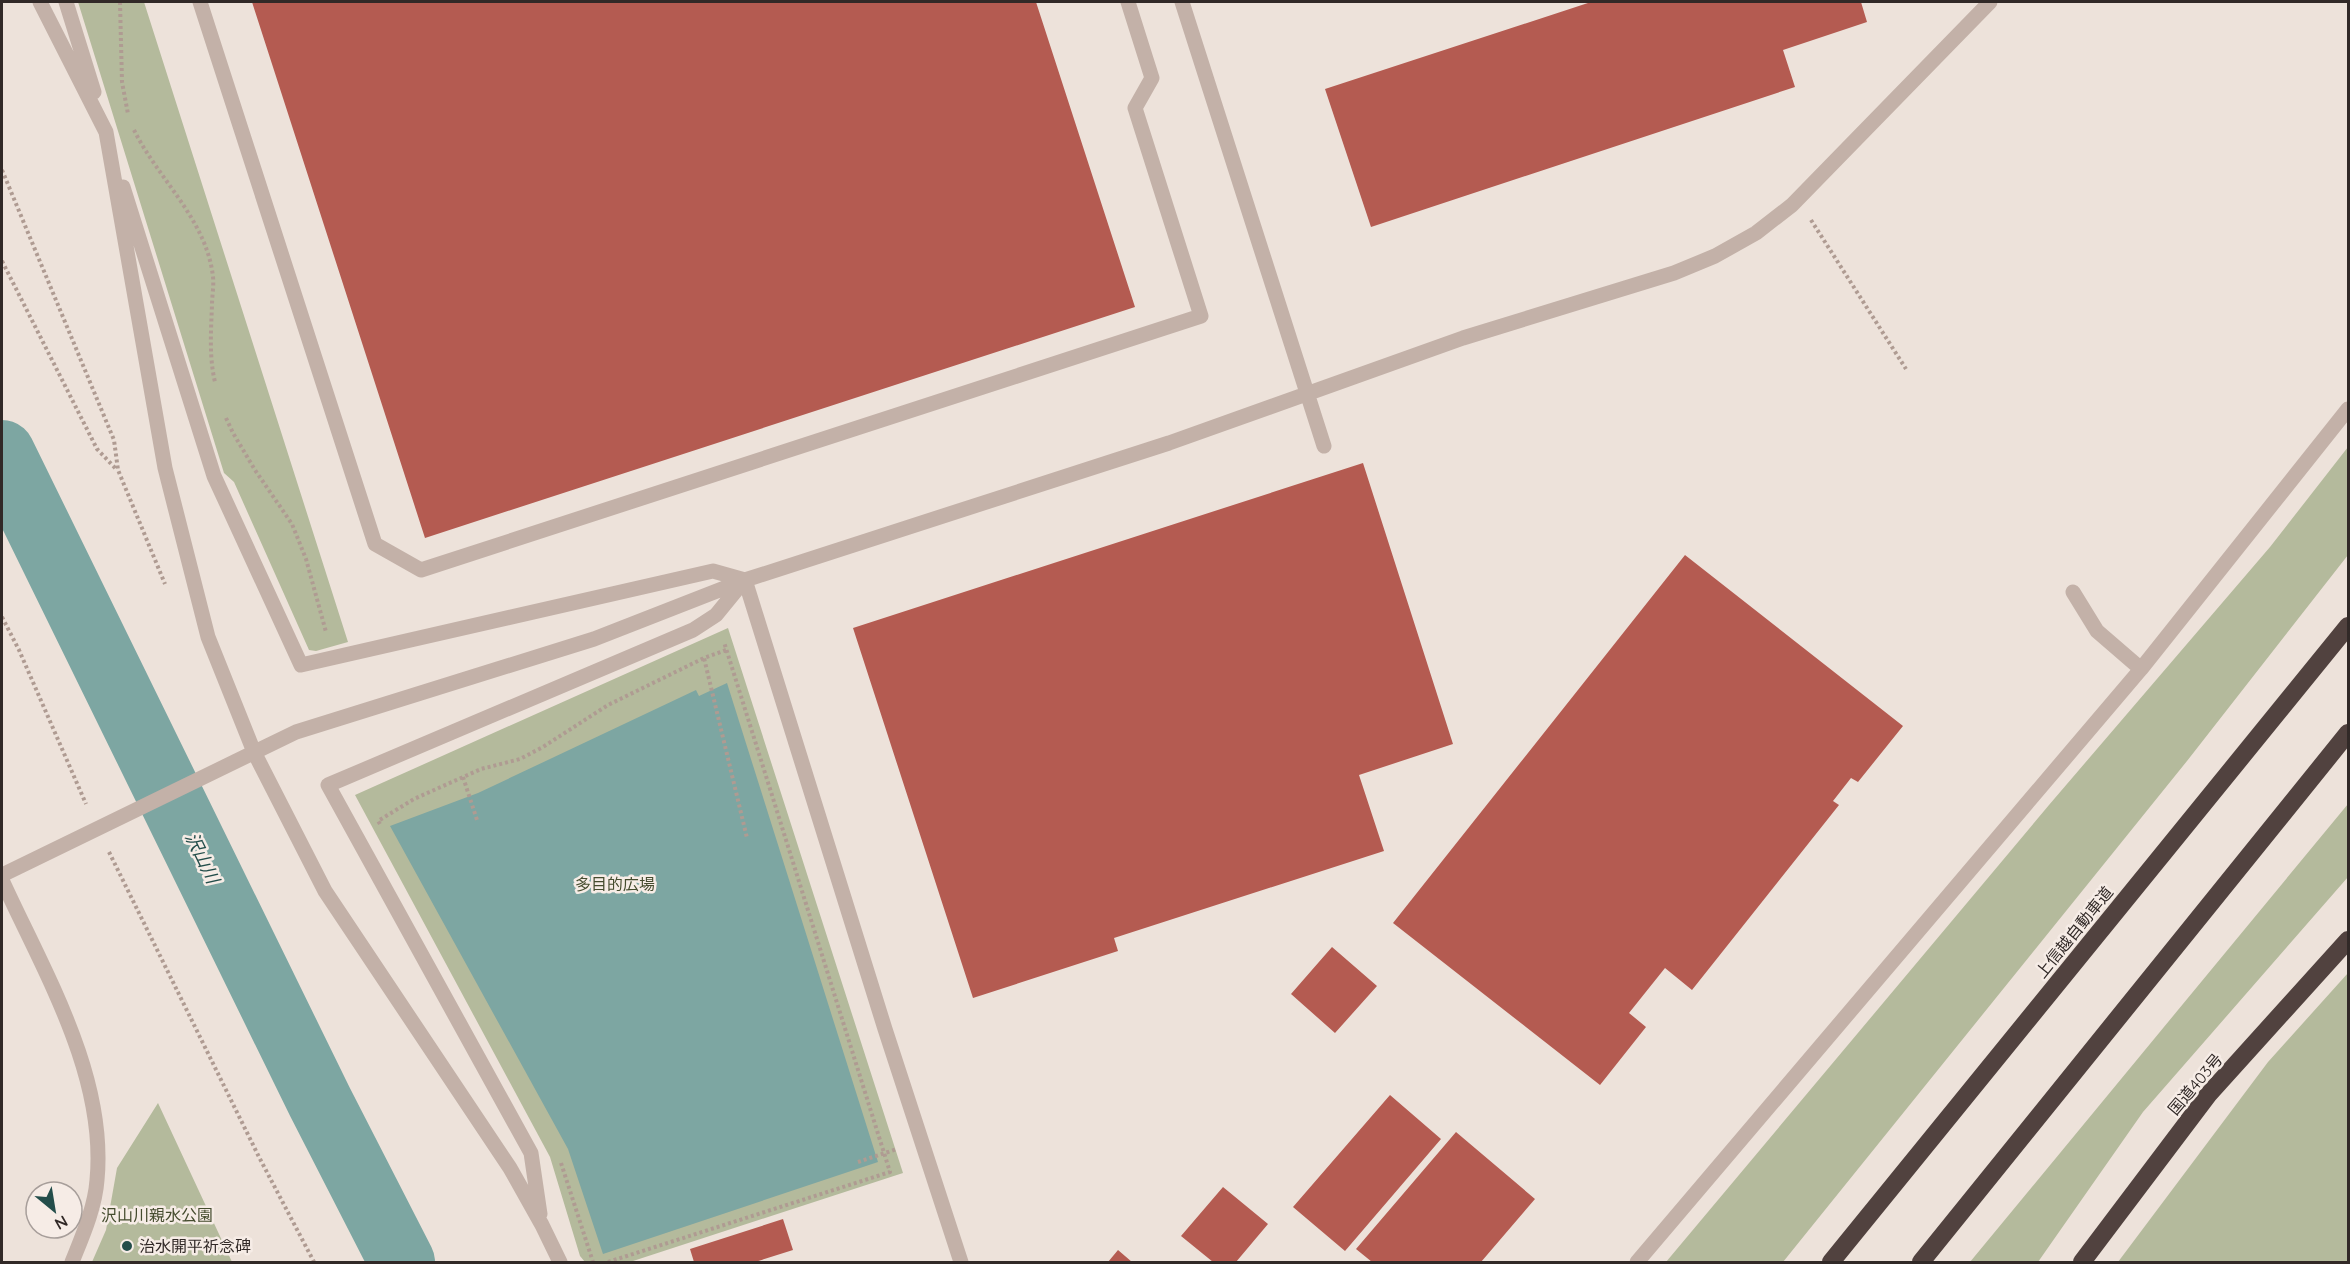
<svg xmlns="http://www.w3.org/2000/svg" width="2350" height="1264" viewBox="0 0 2350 1264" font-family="Quicksand,'Noto Sans JP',sans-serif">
<rect width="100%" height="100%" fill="#ede2da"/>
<path fill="#b4ba9c" d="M78,2h66l204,640 -32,9 -7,-1 -75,-168 -10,-9z
M2348,447v108l-161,206 -404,501h-117l383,-457 221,-258z
M728,628l175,545 -273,89h-45l-5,-6 -30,-99 -195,-362z
M2348,804v73l-205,235 -105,150h-68z
M2348,973v289h-230l150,-200z
M158,1103l74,159h-140l14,-32 11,-62z"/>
<path fill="#7da6a2" d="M727,683l151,479 -275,92 -35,-105 -178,-323 88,-33 218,-103 3,6z"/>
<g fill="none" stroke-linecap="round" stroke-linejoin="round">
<path stroke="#7da6a2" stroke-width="66" d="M2,453l318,649 82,160"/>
</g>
<path fill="#b45b51" d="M252,2h784l99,305 -710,231z
M1591,2h270l6,20 -84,28 12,37 -424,140 -46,-138z
M1363,463l90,281 -94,31 25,76 -270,87 4,13 -145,47 -120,-370z
M1685,555l218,171 -45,56 -7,-4 -18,23 6,4 -147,185 -27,-22 -36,45 17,14 -46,58 -207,-162z
M1332,947l45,39 -42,47 -44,-39z
M1390,1095l51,44 -96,112 -52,-44z
M1456,1132l79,67 -54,63h-109l-16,-13z
M1223,1187l45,37 -32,38h-23l-32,-26z
M783,1219l10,31 -38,12h-61l-4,-13z
M1118,1250l14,12h-24z"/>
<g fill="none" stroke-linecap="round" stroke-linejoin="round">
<path stroke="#af9b92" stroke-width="4" stroke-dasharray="3 3" stroke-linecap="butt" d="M120,2l2,80 6,32
M134,130c24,49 73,90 79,147 1,9 -1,19 -1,28 -1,26 -3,52 3,77
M2,170l112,270 4,30 47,114
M1811,220l95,149
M2,261l95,188 20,21
M226,418l7,15 22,37 37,54 14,35 20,73
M2,617l17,33 67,154
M726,650l-22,8 43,180
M463,777l14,43
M380,824l-2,-3 36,-22 67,-30 39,-10 23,-12 65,-42 96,-47
M109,852l150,305 55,105
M858,1162l39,-13
M561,1163l32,99
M608,1262l282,-90 -166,-530"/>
<path stroke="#c3b1a8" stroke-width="15" d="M40,2l66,130 59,336 43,169 46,115 71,139 185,277 32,57 18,37
M66,2l28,90
M200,2l175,542 46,26 780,-254 -66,-208 17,-30 -24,-76
M1182,2l142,444
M123,187l91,289 87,189 412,-94 32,9
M745,580l140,449 76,233
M2073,592l24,39 44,38
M2,875l294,-143 298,-93 151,-59 424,-137 294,-105 211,-65 41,-17 41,-23 36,-28 198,-203
M2,880c42,92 105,196 95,300 -2,28 -15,57 -25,82
M540,1214l-9,-61 -203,-368 365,-155 23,-15 27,-33
M1637,1262l504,-593 207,-260"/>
<path stroke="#51423f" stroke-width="18" d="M1831,1262l517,-636
M1921,1262l427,-529
M2082,1262l126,-167 140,-155"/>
</g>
<circle fill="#234d4a" stroke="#f6ece6" stroke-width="2" cx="127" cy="1246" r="6"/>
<g text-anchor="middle" stroke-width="5" stroke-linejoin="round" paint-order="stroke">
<g font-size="16" fill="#454c2e" stroke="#f6ece6">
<text x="615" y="890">多目的広場</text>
<text x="157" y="1221">沢山川親水公園</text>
</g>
<g font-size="16" fill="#312927" stroke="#f6ece6">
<text transform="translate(2074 932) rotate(-51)" y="6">上信越自動車道</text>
<text transform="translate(2195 1084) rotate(-50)" y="6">国道403号</text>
</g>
<g font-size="16" fill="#312927" stroke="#f6ece6" text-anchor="start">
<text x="139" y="1252">治水開平祈念碑</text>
</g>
<g font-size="18" font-style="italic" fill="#234d4a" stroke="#f6ece6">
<text transform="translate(202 858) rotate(64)" y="6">沢山川</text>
</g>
</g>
<rect width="2350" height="1264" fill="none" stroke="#312927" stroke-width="6"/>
<g transform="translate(54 1210) rotate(150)"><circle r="28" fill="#f6ece6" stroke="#a79e9a" stroke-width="1.5"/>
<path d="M0-4.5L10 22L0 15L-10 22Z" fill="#234d4a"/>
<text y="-9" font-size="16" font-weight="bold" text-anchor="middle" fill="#312927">N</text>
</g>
</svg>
